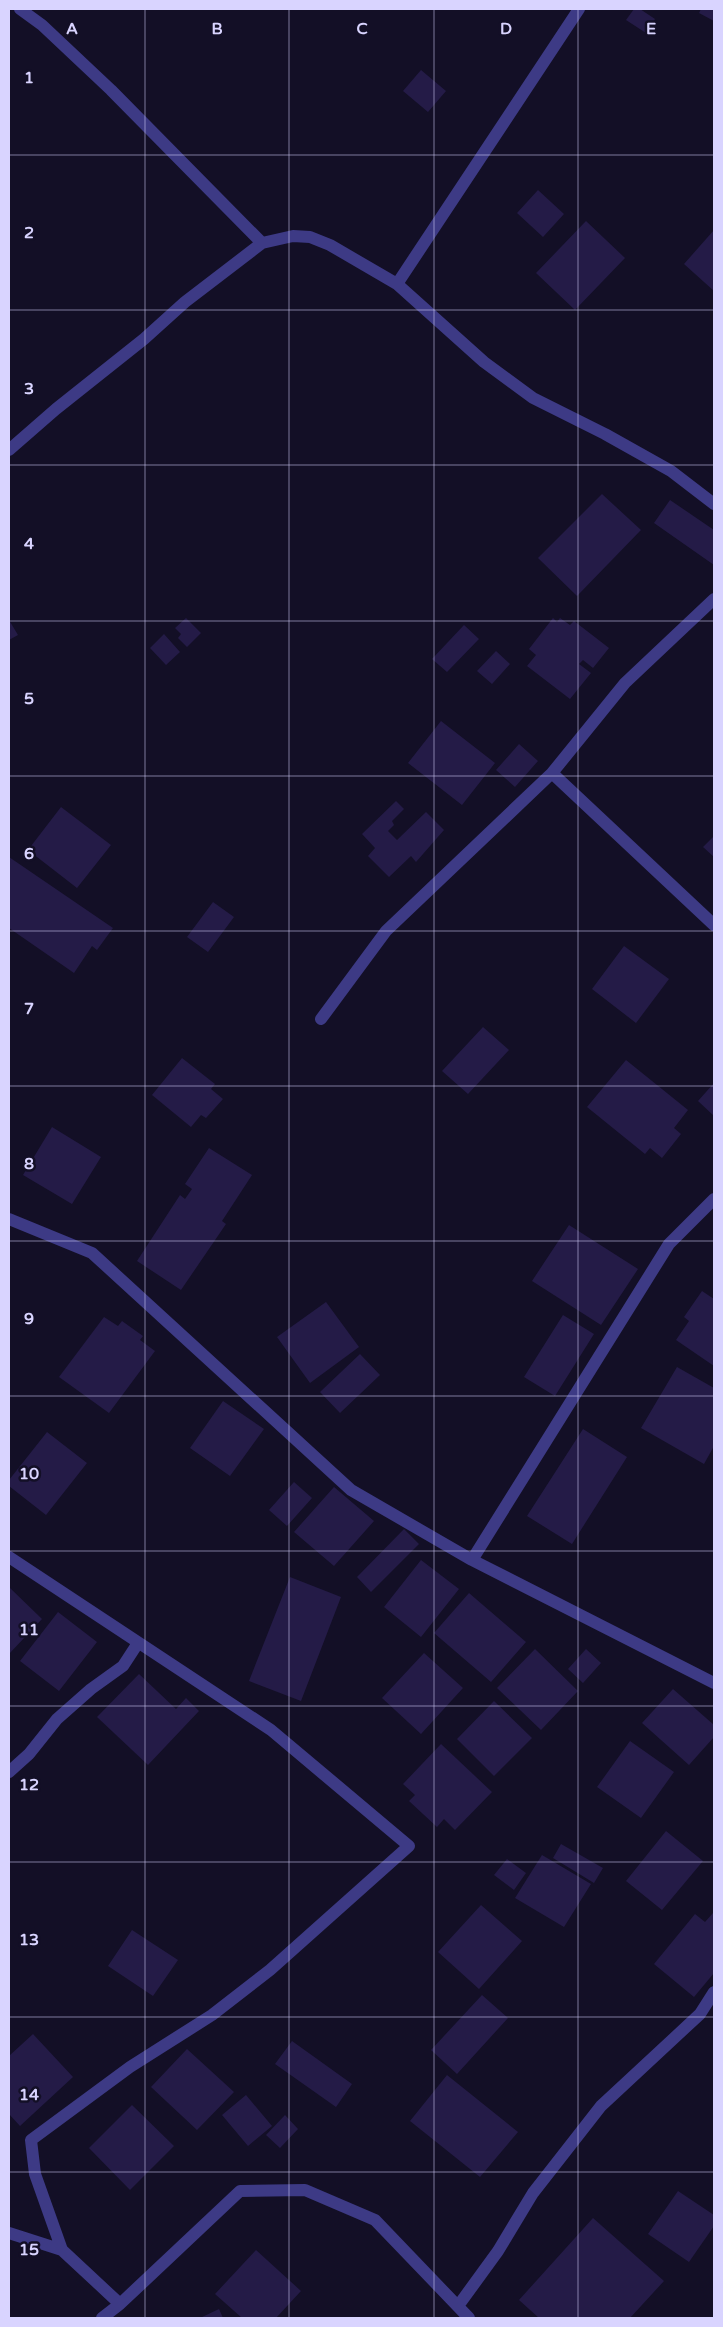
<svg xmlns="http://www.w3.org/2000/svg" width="723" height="2327" viewBox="0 0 723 2327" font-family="'Varela Round',sans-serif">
<rect width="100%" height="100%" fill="#130f26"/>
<path fill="#241b47" d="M634,9h6l15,10 -9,14 -20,-13z
M701,9h13v12l-15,-8z
M421,70l25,21 -18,21 -25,-21z
M538,190l26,24 -21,23 -26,-24z
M586,221l39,37 -50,52 -39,-37z
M714,230v61l-30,-27z
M602,494l39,36 -64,66 -39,-38z
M670,500l44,30v35l-60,-42z
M186,618l15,15 -14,14 -9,-9 3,-4 -6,-6z
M553,618l4,4 3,-4 10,7 4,-4 35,27 -16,20 -10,-8 -4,4 12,9 -21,26 -43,-33 9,-11 -7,-6z
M9,620l9,15 -9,5z
M464,625l15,14 -32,33 -15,-13z
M164,634l16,18 -14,13 -16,-17z
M496,651l14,13 -18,20 -15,-13z
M441,721l54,42 -33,42 -54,-42z
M519,744l19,17 -23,26 -19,-17z
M396,801l8,8 -12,12 2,4 -6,6 9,9 29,-28 18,18 -28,32 -5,-6 -22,21 -21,-21 7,-8 -13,-14z
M61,807l50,38 -34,43 -49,-38z
M714,836v21l-11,-10z
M9,857l104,71 -16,22 -5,-4 -18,27 -65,-45z
M213,902l21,15 -26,35 -21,-15z
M624,946l45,33 -33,44 -44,-34z
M483,1027l26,23 -41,44 -26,-23z
M182,1058l33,26 -4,5 12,10 -17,19 -5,-3 -10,12 -39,-32z
M626,1060l62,50 -14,18 7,6 -19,24 -12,-10 -5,6 -58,-47z
M714,1083v33l-16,-15z
M52,1127l49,30 -29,47 -49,-29z
M209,1148l43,27 -30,46 4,3 -45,66 -44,-29 43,-66 5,4 7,-10 -7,-5z
M569,1225l69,44 -37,56 -69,-44z
M702,1291l12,8v67l-38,-26 13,-19 -5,-4z
M326,1302l33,45 -49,36 -33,-46z
M563,1315l31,19 -39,62 -31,-19z
M104,1317l14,9 4,-5 21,15 -3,4 15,11 -46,62 -50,-36z
M360,1354l20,21 -40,38 -20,-21z
M677,1367l37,21v58l-10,18 -63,-36z
M223,1401l41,28 -34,47 -40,-28z
M583,1429l44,28 -55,87 -45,-28z
M47,1432l40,31 -41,52 -37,-29v-6z
M294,1482l18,16 -25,28 -18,-16z
M334,1487l40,34 -40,45 -40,-34z
M404,1529l15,15 -48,48 -14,-15z
M421,1560l38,29 -38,48 -37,-30z
M290,1577l51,20 -40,104 -52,-20z
M9,1587l33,32 -33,35z
M469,1593l57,49 -35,40 -57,-49z
M58,1612l39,30 -38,49 -39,-30z
M535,1649l43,42 -37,39 -44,-42z
M586,1649l15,14 -18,20 -15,-14z
M424,1653l39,35 -42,46 -39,-36z
M139,1674l37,35 10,-11 13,13 -51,54 -51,-48z
M673,1689l41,36v12l-25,28 -47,-42z
M494,1701l38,37 -38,38 -37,-37z
M630,1741l44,31 -33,46 -44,-31z
M441,1744l51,48 -37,38 -11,-11 -7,8 -28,-26 6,-6 -12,-11z
M666,1831l37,30 -41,49 -36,-29z
M561,1844l42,24 -9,15 -41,-25z
M542,1855l49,29 -27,43 -49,-29z
M507,1859l19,14 -12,17 -20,-15z
M481,1905l41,36 -43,48 -41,-37z
M713,1913l1,60 -20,24 -40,-33 41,-50 10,8z
M132,1930l46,30 -25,36 -45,-30z
M482,1995l26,23 -51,56 -26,-24z
M33,2034l40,43 -53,49 -11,-12v-58z
M292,2041l60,43 -16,23 -61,-43z
M187,2049l47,43 -37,38 -46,-43z
M447,2075l71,57 -38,45 -70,-56z
M246,2095l26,31 -24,20 -26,-31z
M132,2105l42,41 -44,44 -41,-42z
M285,2115l13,14 -18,19 -14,-13z
M678,2191l36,24v11l-25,36 -41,-28z
M593,2218l71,63 -34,37h-91l-20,-18z
M256,2250l45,41 -25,27h-34l-27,-24z
M219,2309l4,9h-23z"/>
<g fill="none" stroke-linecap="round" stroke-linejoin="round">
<path stroke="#3d3a85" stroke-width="12" d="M20,9l22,16 69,65 151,153
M397,284l182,-275
M9,450l47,-41 88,-70 41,-37 77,-59 31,-7 17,1 20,8 67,39 87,78 49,36 72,36 66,37 43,33
M714,599l-89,84 -73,90 162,152
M321,1019l65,-88 166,-158
M9,1219l83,34 259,237 121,70 242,123
M9,1557l262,173 138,116 -139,124 -58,45 -82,52 -99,73 4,34 27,76
M472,1560l197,-316 45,-45
M9,1772l20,-18 28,-35 34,-30 32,-23 15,-23
M9,2233l53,17 58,54
M458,2306l40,-55 35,-58 68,-87 99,-92 14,-22
M102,2318l18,-14 120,-113 65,-1 70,30 94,98"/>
</g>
<path fill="none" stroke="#d9d4ff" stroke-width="1" stroke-opacity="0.55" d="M145,9v2309M289,9v2309M434,9v2309M578,9v2309M9,155h705M9,310h705M9,465h705M9,621h705M9,776h705M9,931h705M9,1086h705M9,1241h705M9,1396h705M9,1551h705M9,1706h705M9,1862h705M9,2017h705M9,2172h705"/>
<g font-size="16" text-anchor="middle" font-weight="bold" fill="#d9d4ff" stroke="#130f26" stroke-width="5" stroke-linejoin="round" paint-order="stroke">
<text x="72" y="34">A</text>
<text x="217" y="34">B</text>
<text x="362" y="34">C</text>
<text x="506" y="34">D</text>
<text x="651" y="34">E</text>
<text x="29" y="83">1</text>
<text x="29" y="238">2</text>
<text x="29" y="394">3</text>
<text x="29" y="549">4</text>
<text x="29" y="704">5</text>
<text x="29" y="859">6</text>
<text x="29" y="1014">7</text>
<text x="29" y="1169">8</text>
<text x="29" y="1324">9</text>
<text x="29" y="1479">10</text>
<text x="29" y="1635">11</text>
<text x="29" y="1790">12</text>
<text x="29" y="1945">13</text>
<text x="29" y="2100">14</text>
<text x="29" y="2255">15</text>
</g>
<rect width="723" height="2327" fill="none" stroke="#d9d4ff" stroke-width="20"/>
</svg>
